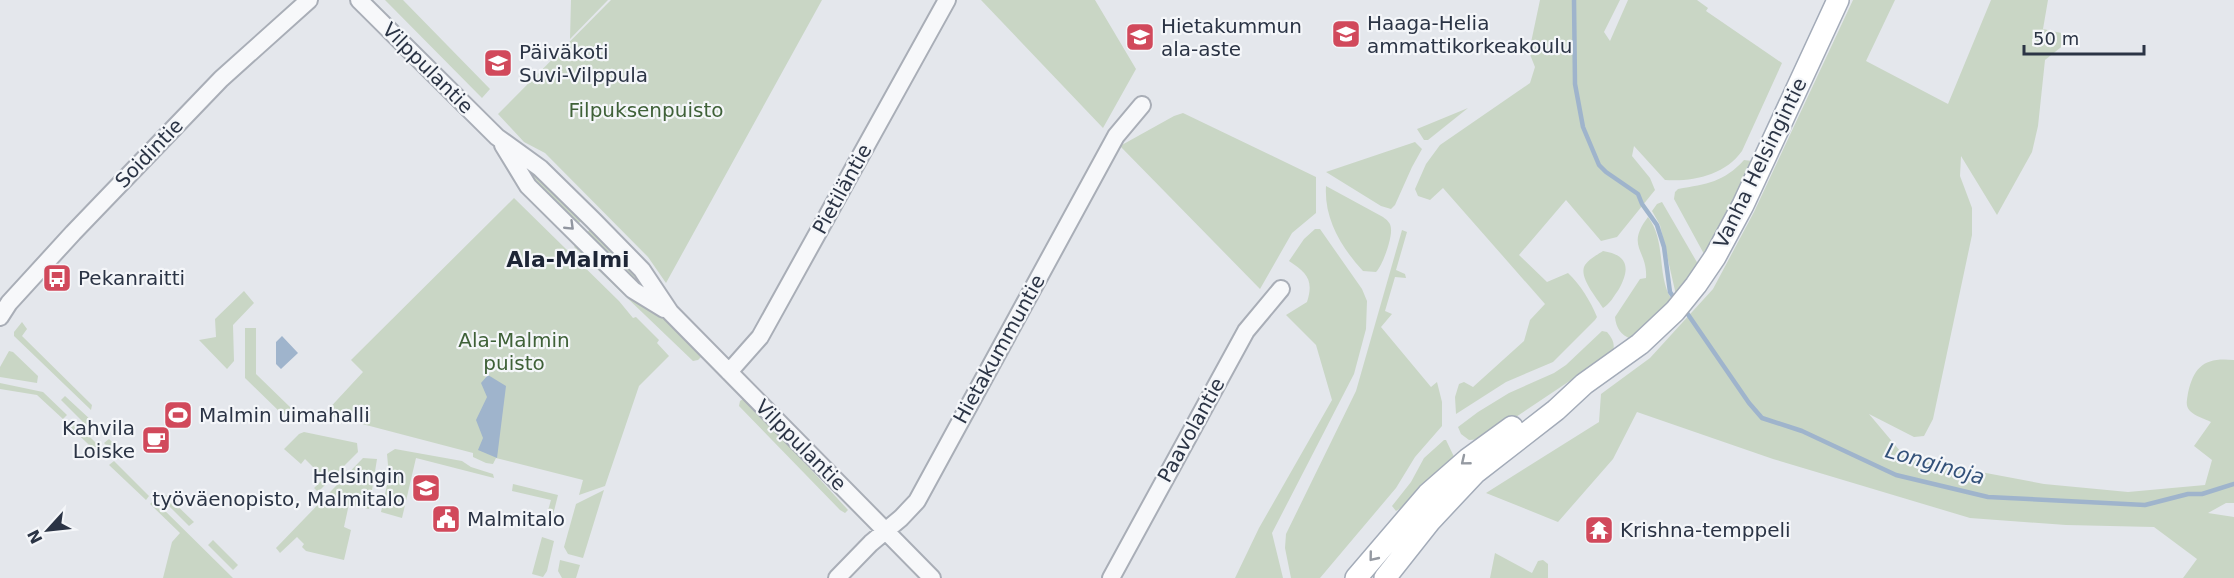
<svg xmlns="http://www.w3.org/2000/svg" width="2234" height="578" viewBox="0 0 2234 578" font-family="'DejaVu Sans',sans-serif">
<rect width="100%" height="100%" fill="#e4e7ec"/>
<path fill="#c9d6c5" d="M385,0h18l87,89 -8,9z
M571,0h37l-38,39z
M611,0h211l-156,283 -18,-26 -103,-104 -21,-11 -26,-28z
M981,0h114l41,69 -33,59z
M1540,0h80l-16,32 6,9 18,-41h69l11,8 -2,3 76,52 -40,88c-17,24 -49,31 -77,29l-31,-34 -2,10 18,22 5,12 -38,47 -16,4 -35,-41 -47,55 28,27 21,-9c12,11 23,29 29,44l-2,3 -42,42 -47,20 -50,32 -1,-17 4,-13 5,-2 9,5 51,-46 6,-21 15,-16 -102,-116 -13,12 -12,-4 -3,-7 11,-25 14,-19 90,-62 5,-16 -6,-15z
M1853,0h42l-29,61 82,43 43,-104h57l-5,29 32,7 -30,24 -7,66 -6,26 -35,63 -36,-59 -1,20 12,32v27l-39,184 -9,17 -10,1 -45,-23 37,44 138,26 84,8 77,-7 7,-25 -18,-14 17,-24c-6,-3 -16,-6 -21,-11 -5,-5 -3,-11 -2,-18 6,-27 17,-36 46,-33v143h-8l-18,10 26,4v61h-51l14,-19 -43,-32 -88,-2 -96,-7 -197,-59 -136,-47 -24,47 -55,63 -72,-29 113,-71 2,-28 49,-36 63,-69 41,-77z
M1468,108l-40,32h-4l-7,-11z
M1183,113l133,64v36l-24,20 -32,56 -140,-143 54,-30z
M1415,142l7,7 -10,18 -17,38 -4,4 -10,-3 -55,-34z
M1744,160l8,1 -20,46 -28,47 -30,-55 1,-7 3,-3c29,-5 46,-7 66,-29z
M522,163l62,55 -8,8 -38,-38z
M1326,186l57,31c4,3 8,6 8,12 1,9 -8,36 -15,43l-13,-1c-22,-24 -39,-52 -37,-85z
M514,198l105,103 14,17 3,-1 23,23 -2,3 12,13 -30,30 -34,100 -26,9 4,-15 -87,-22 -3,6 -7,-1 -13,-6v-4l-149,-39 39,-42 -12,-12z
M1662,202l36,62 -22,31 -16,-70 -8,-14 5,-7z
M1648,217c19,25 8,59 24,83l-41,39c-10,-4 -15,-11 -16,-22l25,-38 6,-1c2,-28 -21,-31 2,-61z
M593,226l41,43 12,22 -61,-56z
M1315,229h5l42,60 5,12 -1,28 -12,45 -82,159 11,45h-48l24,-50 73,-128 -16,-55 -30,-30 21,-13c7,-22 0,-29 -18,-41l15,-22z
M1402,230l5,2 -11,38 9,4 1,4 -11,-1 -10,34 7,3 -11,13 50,60 6,-5 5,20v24l-27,31 -19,31 -76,90h-29l-6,-30 1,-14 70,-143z
M578,242l52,52 37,26 34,37 -3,3 -5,1 -119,-114z
M1603,251c26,4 27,18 16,38 -5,7 -9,15 -16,19 -6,-10 -23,-29 -19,-41 3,-7 13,-12 19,-16z
M244,291l10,12 -21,22 1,36 -7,8 -28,-29 17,-3 -1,-18z
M22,322l5,7 -5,7 70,69 -1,5 -77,-74v-4z
M245,328h11v46l35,34 -8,7 -38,-37z
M1602,331l5,1c6,7 8,12 6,20l-130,87 -14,1 -8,-6 -3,-7 20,-15 31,-19 45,-20 12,-8z
M9,351l4,1 25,24 -1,7 -37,-6v-10z
M0,383l43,9 24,23 -4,4 -26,-24 -37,-6z
M65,396l27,25 -5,5 -26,-26z
M743,399l51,52 54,59 -3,3 -5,-3 -101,-104 1,-5z
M73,420l36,36 -4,4 -38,-36z
M304,432l53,11 1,9 -40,40 -4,-4 10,-10 -19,-19 -4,5 -17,-15 15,-15z
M109,439l17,16 -5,5 -17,-17z
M1444,440h2l11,23 -34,31 -27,17 -4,-5 19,-24 13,-24z
M395,449l67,12 9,6 22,7 1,4 -78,-20 -14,60 -21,-6 8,-36 -2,-22z
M363,458l14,1 -8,50 -20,-5 -5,23 7,3 -7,30 -38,-9 -4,-4 2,-3 -7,-7 -17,16 -4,-5z
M114,461l35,35 -3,4 -37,-35z
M513,484l45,11 -7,28 -6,-2 6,-21 -39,-9z
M604,490l-21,68 -15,-4 -4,-7 12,-43z
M166,495l28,27 -5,4 -27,-27z
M154,500l79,78h-70l9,-36 8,-9 -30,-29z
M542,537l12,4 -7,30 -4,6 -11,-3z
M213,540l25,25 -5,5 -25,-25z
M1495,553l37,20 6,-12 5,-1 5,4v14h-58z
M560,560l20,5 -4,13h-14l-4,-7z"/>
<path fill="#9fb4cc" d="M282,336l16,17 -17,16 -5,-5v-22z
M488,375l18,11 -9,72 -19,-8 5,-12 -7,-18 11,-23 -6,-14z"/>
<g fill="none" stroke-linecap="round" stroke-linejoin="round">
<path stroke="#9fb4cc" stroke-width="4.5" d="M1574,0l1,84 8,43 16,38 7,7 32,22 4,10 15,21 7,22 6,45 4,6
M1687,313l62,90 13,15 40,13 94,44 92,22 157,8 43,-11h14l32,-10"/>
<g stroke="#a9aeb7" stroke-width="20">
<path id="minor" d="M359,0l138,137 43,31 53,52 49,50 28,42 262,266
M503,145l25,41 105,104 31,19
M0,317l9,-14 64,-70 148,-154 88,-79
M729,372l31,-35 187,-337
M837,578l34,-35 30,-25 16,-17 199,-365 26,-31
M1111,578l135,-247 35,-42"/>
</g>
<g stroke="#a3abb8" stroke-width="24">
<path id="major" d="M1356,578l72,-84 40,-35 44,-32
M1385,578l45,-57 45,-48 81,-63 28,-26 56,-40 35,-33 21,-26 19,-28 28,-52 95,-205"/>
</g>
<use href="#minor" stroke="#f7f8fa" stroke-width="16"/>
<use href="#major" stroke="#fff" stroke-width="21"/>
</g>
<defs><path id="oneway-chevron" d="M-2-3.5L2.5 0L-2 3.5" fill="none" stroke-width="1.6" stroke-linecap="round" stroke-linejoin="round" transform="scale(1.5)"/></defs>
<use stroke="#9196a0" href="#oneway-chevron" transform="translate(570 226) rotate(44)"/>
<g stroke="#959aa2">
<use href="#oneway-chevron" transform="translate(1465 461) rotate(141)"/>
<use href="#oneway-chevron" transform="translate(1373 557) rotate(129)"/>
</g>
<defs>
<g id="university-square" transform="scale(1.5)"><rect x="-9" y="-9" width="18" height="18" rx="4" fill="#d1495b" stroke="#f4f6f9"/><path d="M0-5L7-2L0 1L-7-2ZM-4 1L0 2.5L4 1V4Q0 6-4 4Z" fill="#fff"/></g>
<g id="school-square" transform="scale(1.5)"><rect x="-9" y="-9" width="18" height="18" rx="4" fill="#d1495b" stroke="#f4f6f9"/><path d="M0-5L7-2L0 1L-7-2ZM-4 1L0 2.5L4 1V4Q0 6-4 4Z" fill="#fff"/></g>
<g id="bus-square" transform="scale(1.5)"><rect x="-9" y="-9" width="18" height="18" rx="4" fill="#d1495b" stroke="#f4f6f9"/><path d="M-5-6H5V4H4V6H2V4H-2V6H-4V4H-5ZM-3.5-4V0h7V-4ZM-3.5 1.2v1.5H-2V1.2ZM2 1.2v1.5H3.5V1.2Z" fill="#fff"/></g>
<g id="stadium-square" transform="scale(1.5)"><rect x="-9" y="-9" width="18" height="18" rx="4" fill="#d1495b" stroke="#f4f6f9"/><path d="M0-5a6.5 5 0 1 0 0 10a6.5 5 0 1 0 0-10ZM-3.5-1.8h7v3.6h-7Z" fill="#fff"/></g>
<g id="cafe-square" transform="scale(1.5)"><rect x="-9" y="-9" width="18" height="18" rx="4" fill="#d1495b" stroke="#f4f6f9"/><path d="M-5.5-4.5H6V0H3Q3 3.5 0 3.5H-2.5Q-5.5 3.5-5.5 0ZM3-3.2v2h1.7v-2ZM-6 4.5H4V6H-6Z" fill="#fff"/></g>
<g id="civic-square" transform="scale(1.5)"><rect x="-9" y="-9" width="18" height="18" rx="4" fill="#d1495b" stroke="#f4f6f9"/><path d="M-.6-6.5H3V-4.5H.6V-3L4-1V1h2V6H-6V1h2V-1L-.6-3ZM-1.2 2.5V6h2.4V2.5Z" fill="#fff"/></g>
<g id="temple-square" transform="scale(1.5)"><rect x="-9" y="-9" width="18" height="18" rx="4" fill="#d1495b" stroke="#f4f6f9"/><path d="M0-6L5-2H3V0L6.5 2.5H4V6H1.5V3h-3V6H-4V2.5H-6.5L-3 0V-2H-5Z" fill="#fff"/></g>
</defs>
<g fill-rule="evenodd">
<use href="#university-square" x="1346" y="34"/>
<use href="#school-square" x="1140" y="37"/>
<use href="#school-square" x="498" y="63"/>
<use href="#bus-square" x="57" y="278"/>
<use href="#stadium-square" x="178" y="415"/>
<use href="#cafe-square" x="156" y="440"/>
<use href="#school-square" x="426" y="488"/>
<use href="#civic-square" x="446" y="519"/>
<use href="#temple-square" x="1599" y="530"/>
</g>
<g text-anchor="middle" stroke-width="4.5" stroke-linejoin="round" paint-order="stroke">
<g font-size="20" fill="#2b3445" stroke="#f4f6f9" text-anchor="start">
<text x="1367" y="30">Haaga-Helia<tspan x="1367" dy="23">ammattikorkeakoulu</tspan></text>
<text x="1161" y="33">Hietakummun<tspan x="1161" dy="23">ala-aste</tspan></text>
<text x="519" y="59">Päiväkoti<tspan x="519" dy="23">Suvi-Vilppula</tspan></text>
<text x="78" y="285">Pekanraitti</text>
<text x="199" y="422">Malmin uimahalli</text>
<text x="135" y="435" text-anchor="end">Kahvila<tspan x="135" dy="23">Loiske</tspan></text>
<text x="405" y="483" text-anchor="end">Helsingin<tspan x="405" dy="23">työväenopisto, Malmitalo</tspan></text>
<text x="467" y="526">Malmitalo</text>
<text x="1620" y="537">Krishna-temppeli</text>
</g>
<g font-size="20" fill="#2b3445" stroke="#f4f6f9">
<text transform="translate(428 68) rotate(45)" y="7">Vilppulantie</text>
<text transform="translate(149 153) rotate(-46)" y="7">Soidintie</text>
<text transform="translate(1760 163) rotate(-64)" y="7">Vanha Helsingintie</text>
<text transform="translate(842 189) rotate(-61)" y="7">Pietiläntie</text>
<text transform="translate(999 349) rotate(-61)" y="7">Hietakummuntie</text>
<text transform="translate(1191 430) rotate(-61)" y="7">Paavolantie</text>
<text transform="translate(801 445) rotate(45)" y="7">Vilppulantie</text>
</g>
<g font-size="20" fill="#3f6138" stroke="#f4f6f9">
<text x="646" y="117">Filpuksenpuisto</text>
<text x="514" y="347">Ala-Malmin<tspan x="514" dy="23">puisto</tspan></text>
</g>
<g font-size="21" font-style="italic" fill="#34527a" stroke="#f4f6f9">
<text transform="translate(1935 464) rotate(16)" y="7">Longinoja</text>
</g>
<g font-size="22" font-weight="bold" fill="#1d2536" stroke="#f4f6f9">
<text x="568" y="267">Ala-Malmi</text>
</g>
</g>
<g transform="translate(48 530) rotate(243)" stroke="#f4f6f9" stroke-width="4.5" paint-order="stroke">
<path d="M0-4.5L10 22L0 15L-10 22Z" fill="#2b3445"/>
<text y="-9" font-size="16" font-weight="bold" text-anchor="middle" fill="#2b3445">N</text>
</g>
<path d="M2024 45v9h120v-9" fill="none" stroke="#2b3445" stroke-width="3"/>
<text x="2033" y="45" font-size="18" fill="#2b3445" stroke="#f4f6f9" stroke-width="4.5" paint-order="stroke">50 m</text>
</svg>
